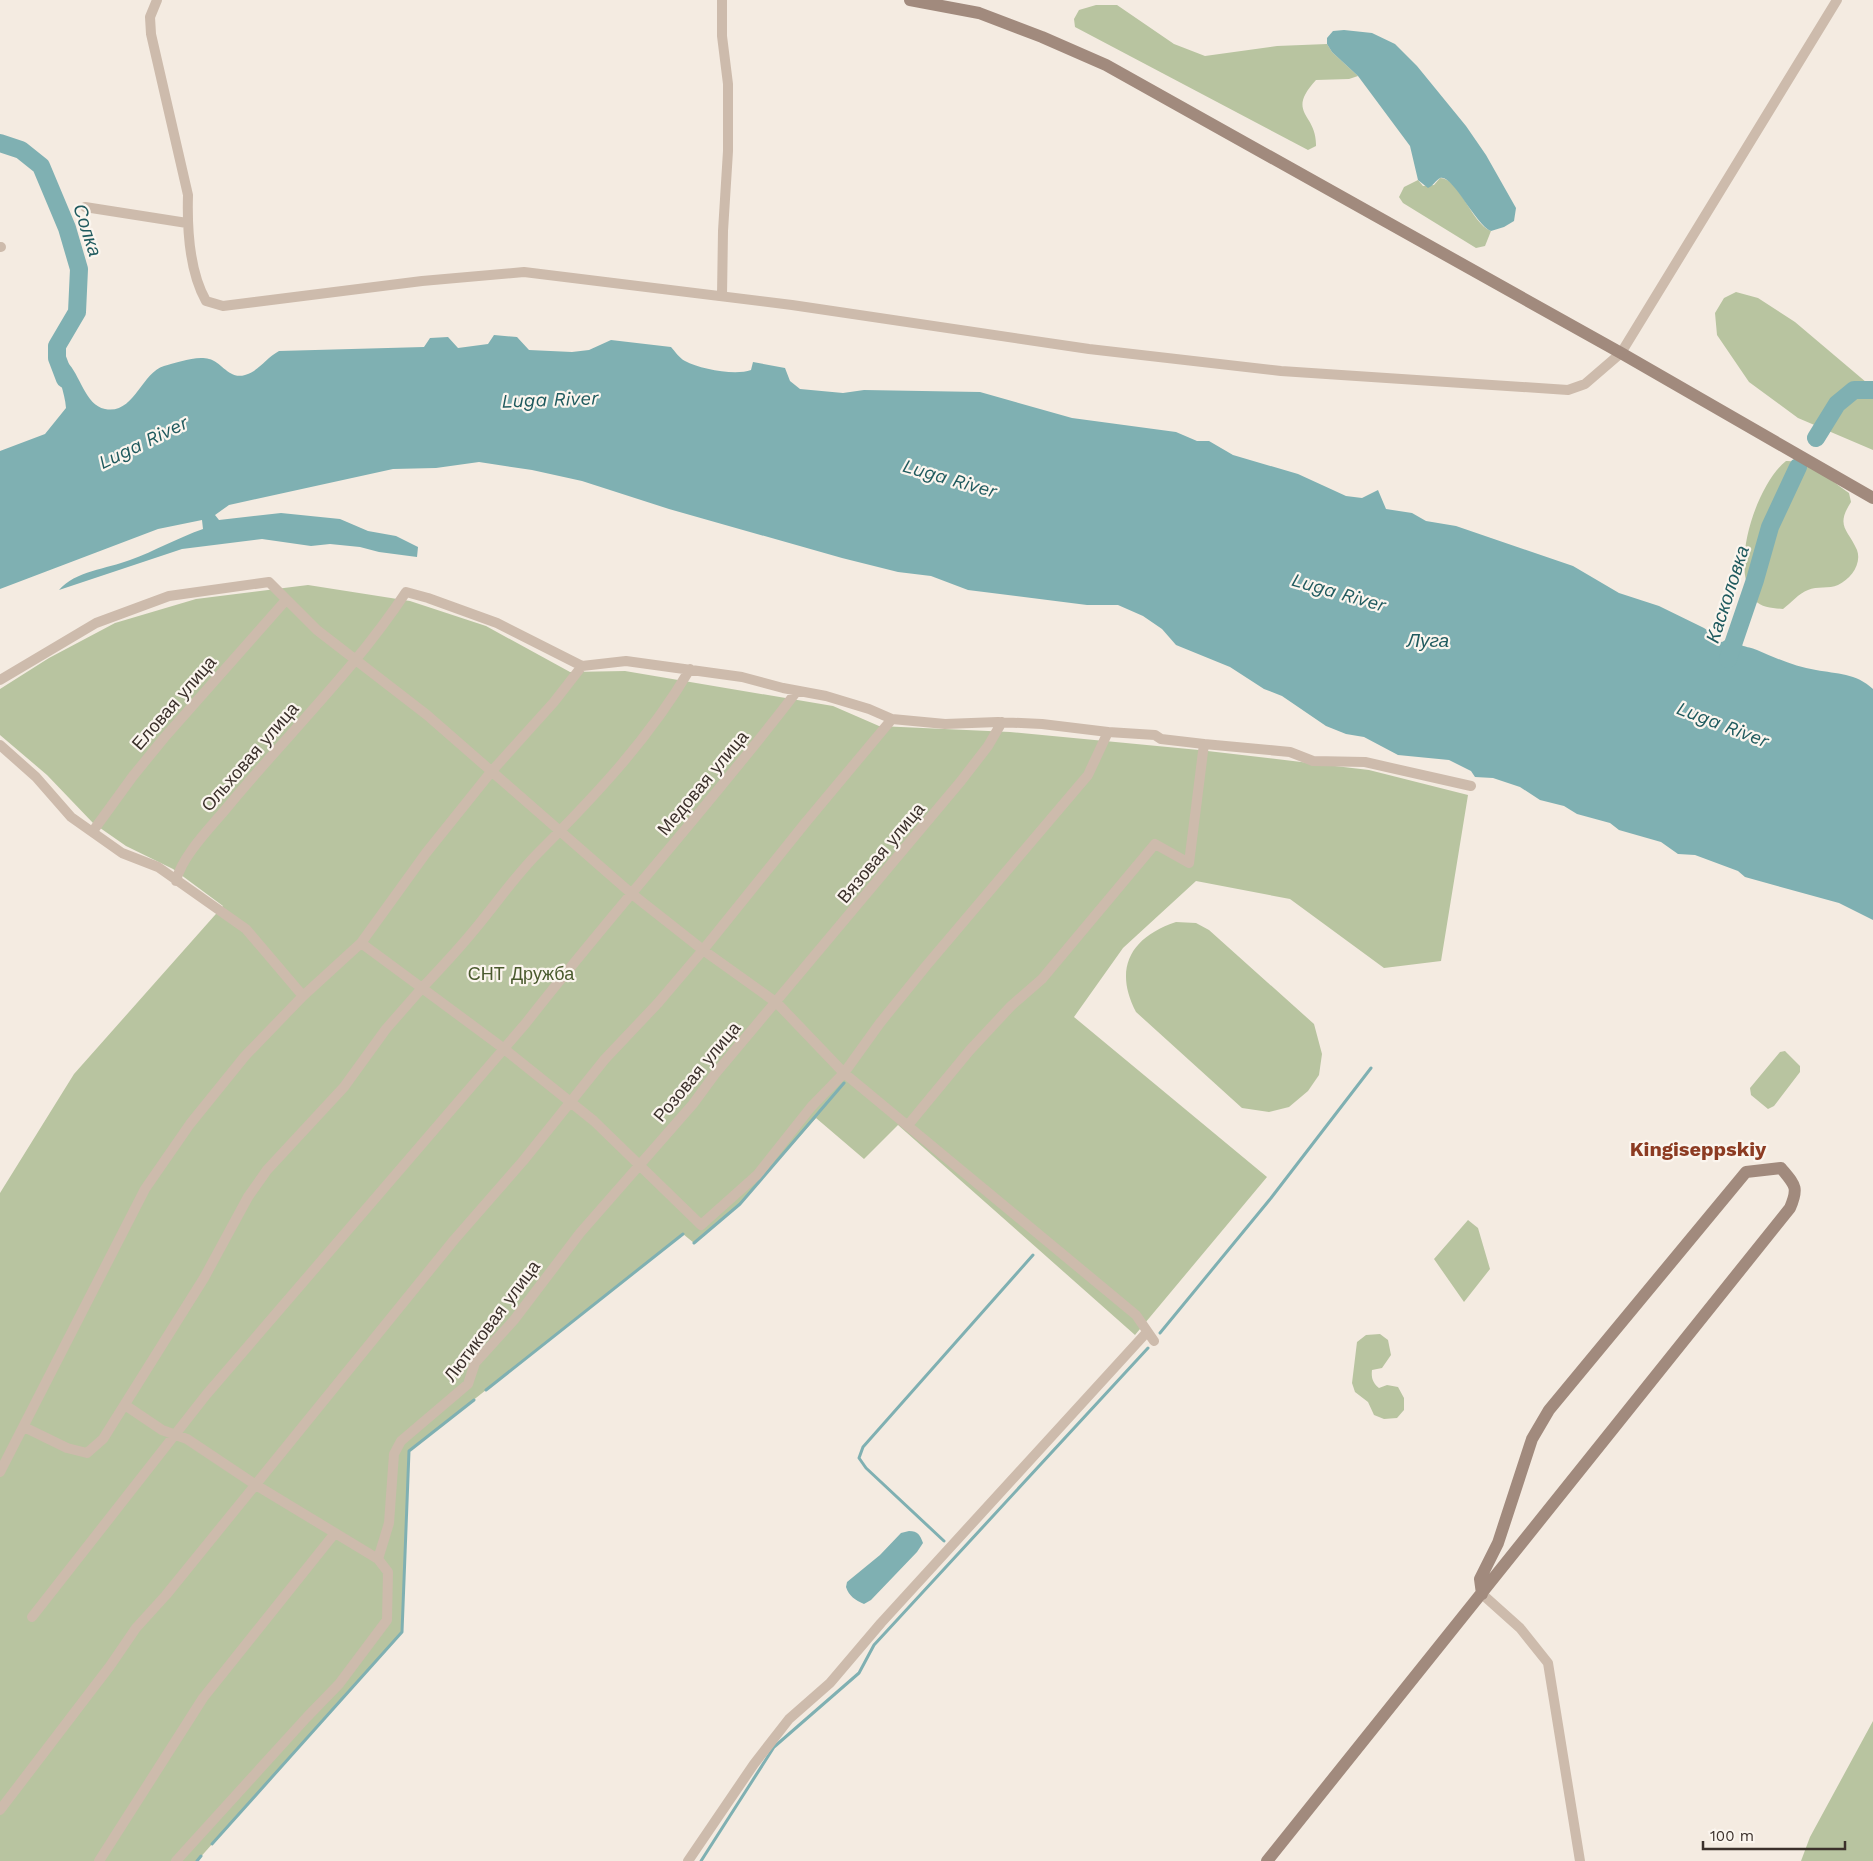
<svg xmlns="http://www.w3.org/2000/svg" width="1873" height="1861" viewBox="0 0 1873 1861" font-family="'Work Sans',sans-serif">
<rect width="100%" height="100%" fill="#f4ebe1"/>
<path fill="#b8c4a0" d="M1096,5h21l57,39 31,12 72,-10 50,-2 5,8 26,24 -9,3 -33,1c-31,34 1,33 0,66l-8,4 -233,-123 -1,-8 5,-9z
M1440,178c20,0 30,44 51,53l-6,15 -9,2 -73,-45 -4,-6 5,-10 14,-7 5,6 11,-1z
M1736,292l22,6 37,24 78,66v62l-75,-32 -49,-36 -32,-47 -2,-22 9,-15z
M1786,461c21,-1 46,20 63,32l2,9c-16,25 -3,27 6,48 5,14 -6,29 -19,35 -9,4 -21,1 -30,5 -9,3 -17,13 -25,19 -9,-1 -22,-1 -28,-9 -27,-32 2,-116 31,-139z
M308,585l102,16 76,25 84,46 55,-1 208,35 46,20 131,6 189,18 170,20 99,25 -27,166 -57,7 -94,-69 -94,-18 -73,67 -49,69 193,160 -132,158 -237,-210 -34,34 -48,-41 -76,86 -46,39 -11,-9 -274,217 -7,181 -205,229h-197v-668l74,-119 149,-168 -50,-37 -47,-23 -33,-23 -46,-48 -47,-40v-46l49,-31 66,-35 81,-24z
M1176,922l20,1 13,7 105,94 8,30 -3,21 -11,16 -19,16 -20,5 -27,-4 -106,-96c-23,-44 -5,-75 40,-90z
M1785,1051l15,15v6l-26,34 -6,3 -17,-14 -1,-7 30,-36z
M1468,1220l10,8 12,41 -26,33 -30,-43z
M1380,1334l8,6 3,15 -9,13 -10,2c-1,8 1,13 7,18l8,-3 11,2 6,11v12l-7,8 -13,1 -10,-4 -6,-13 -13,-10 -3,-9 5,-41 9,-7z
M1873,1721v140h-72l9,-24z"/>
<path fill="#7fb0b2" d="M1344,30l28,3 23,11 22,22 49,60 20,29 30,53 -2,13 -10,6 -13,4c-16,-7 -39,-58 -51,-53 -4,2 -7,8 -12,10l-10,-8 -8,-34 -52,-70 -26,-24 -5,-8v-6l6,-7z
M494,335l23,2 12,13 43,2 17,-2 22,-10 60,7c4,4 8,11 14,14 15,8 50,15 66,9l2,-8 32,6 5,13 10,8 43,4 21,-3 116,2 92,26 104,14 21,9h12l24,14 65,19 48,22 16,2 16,-8 8,19 26,4 14,8 30,5 117,40 46,27 40,13 45,22 9,6 4,7 5,1 12,-7c5,14 12,10 23,15 19,8 38,17 59,20 21,4 40,3 57,19v231l-34,-17 -94,-26 -7,-6 -43,-16 -17,-1 -17,-12 -42,-12 -9,-7 -33,-9 -13,-8 -24,-6 -20,-13 -27,-9 -18,-1 -4,-6 -22,-11 -51,-5 -34,-18 -18,-3 -20,-8 -44,-30 -18,-7 -34,-22 -54,-22 -14,-16 -19,-13 -25,-11h-31l-119,-15 -37,-14 -33,-4 -56,-14 -173,-49 -87,-28 -50,-11 -53,-8 -43,6 -43,1 -164,36 -14,10 4,5 62,-7 59,6 28,12 28,5 22,11 -1,10 -38,-5 -19,-5 -30,-3 -19,2 -49,-7 -80,10 -123,41c16,-19 48,-21 71,-30 25,-9 47,-22 73,-31l-1,-9 -44,9 -158,60v-138l45,-17 21,-26c-1,-17 -10,-33 -9,-50 3,1 8,2 10,4 13,12 18,43 38,47 29,6 36,-36 59,-43 11,-3 33,-11 45,-7 13,3 20,21 36,16 14,-4 21,-17 34,-24l145,-4 6,-9 18,-1 10,11 30,-4z
M909,1531c9,0 11,4 14,12l-6,9 -46,48 -7,4c-9,-4 -15,-8 -18,-17l1,-5 33,-27 21,-22z"/>
<g fill="none" stroke-linecap="round" stroke-linejoin="round">
<path stroke="#7fb0b2" stroke-width="3" d="M694,1243l46,-39 104,-121
M1160,1333l111,-135 100,-130
M486,1390l197,-156
M944,1541l-78,-73 -7,-10 4,-11 170,-192
M212,1844l190,-212 7,-181 65,-51
M197,1861l4,-5
M701,1861l73,-114 85,-74 15,-28 274,-297"/>
<path stroke="#7fb0b2" stroke-width="18" d="M0,143l21,7 20,16 26,62 12,41 -2,43 -20,34v12l8,21
M1816,438l21,-34 17,-14h19
M1728,659l27,-79 15,-53 28,-60"/>
<path stroke="#cdbbac" stroke-width="10" d="M157,0l-7,17 1,17 37,161c-1,34 1,76 18,106l17,5 199,-25 102,-9 268,33 297,44 192,22 287,19 17,-6 36,-31 216,-353
M85,207l102,16
M0,247h1
M722,296l1,-65 5,-80v-67l-6,-48v-36
M690,669c-41,70 -95,127 -152,184 -23,23 -42,51 -63,76 -17,21 -35,40 -53,59l81,60 91,73 107,104 56,-50 54,-68 33,-34 36,-50 46,-57 162,-191 20,-43 47,3 6,4 43,5 -15,119 -34,-19 -113,135 -31,27 -41,44 -62,75
M0,680l96,-57 73,-27 100,-14 48,48 110,85 205,179 71,56 74,53 67,70 292,242 18,26
M1204,744l86,8 23,9 52,1 106,24
M0,745l36,32 35,40 51,36 36,14 88,62 57,67
M93,831l40,-55 31,-38 122,-138
M176,881c6,-26 37,-56 54,-77 59,-71 126,-136 176,-212l22,6 69,25 85,43 44,-5 116,16 41,11 43,8 43,13 23,10
M125,1405l37,25 25,9 69,46 122,74 10,13 -1,48 -48,64 -32,33 -131,144
M24,1427l43,21 20,5 16,-14 101,-161 44,-81 19,-27 77,-83 42,-58 36,-41 -61,-45
M0,1472l145,-283 45,-65 55,-68 58,-60 58,-53 65,-90 65,-81 63,-70 28,-36
M378,1559l11,-36 5,-69 7,-13 67,-57 7,-21 39,-43 66,-87 113,-129 22,-30 246,-293 27,-35 14,-24
M1482,1594l38,34 28,35 32,198
M32,1617l174,-222 320,-372c88,-113 184,-218 271,-332
M0,1810l110,-144 26,-38 30,-33 288,-355 69,-79 82,-102 53,-56 45,-53 103,-128 86,-103 53,5 53,-2 44,2 66,8
M99,1861l104,-163 132,-165
M688,1861l66,-97 35,-45 41,-36 51,-60 266,-291"/>
<path stroke="#a18a7d" stroke-width="12" d="M910,0l69,13 63,24 64,28 515,288 252,145
M1267,1861l523,-653c9,-21 5,-23 -9,-40l-35,4 -197,238 -17,29 -34,104 -18,36 2,15"/>
</g>
<g text-anchor="middle" stroke-width="4.5" stroke-linejoin="round" paint-order="stroke">
<g font-size="18" fill="#3b302b" stroke="#fbf5ee">
<text transform="translate(174 703) rotate(-49)" y="6">Еловая улица</text>
<text transform="translate(250 757) rotate(-49)" y="6">Ольховая улица</text>
<text transform="translate(703 783) rotate(-50)" y="6">Медовая улица</text>
<text transform="translate(881 853) rotate(-50)" y="6">Вязовая улица</text>
<text transform="translate(697 1072) rotate(-50)" y="6">Розовая улица</text>
<text transform="translate(492 1321) rotate(-53)" y="6">Лютиковая улица</text>
</g>
<g font-size="18" fill="#4a5a2e" stroke="#fbf5ee">
<text x="521" y="980">СНТ Дружба</text>
</g>
<g font-size="19" font-style="italic" fill="#1f5a5e" stroke="#fbf5ee">
<text transform="translate(88 230) rotate(72)" y="7">Солка</text>
<text transform="translate(550 399) rotate(-2)" y="7">Luga River</text>
<text transform="translate(143 442) rotate(-26)" y="7">Luga River</text>
<text transform="translate(950 478) rotate(16)" y="7">Luga River</text>
<text transform="translate(1339 592) rotate(16)" y="7">Luga River</text>
<text transform="translate(1727 594) rotate(-72)" y="7">Касколовка</text>
<text x="1428" y="647">Луга</text>
<text transform="translate(1723 724) rotate(21)" y="7">Luga River</text>
</g>
<g font-size="20" font-weight="bold" fill="#8c3b22" stroke="#fbf5ee">
<text x="1698" y="1156">Kingiseppskiy</text>
</g>
</g>
<path d="M1703 1841v8h142v-8" fill="none" stroke="#3b302b" stroke-width="2.5"/>
<text x="1710" y="1841" font-size="15" fill="#3b302b" stroke="#fbf5ee" stroke-width="4" paint-order="stroke">100 m</text>
</svg>
